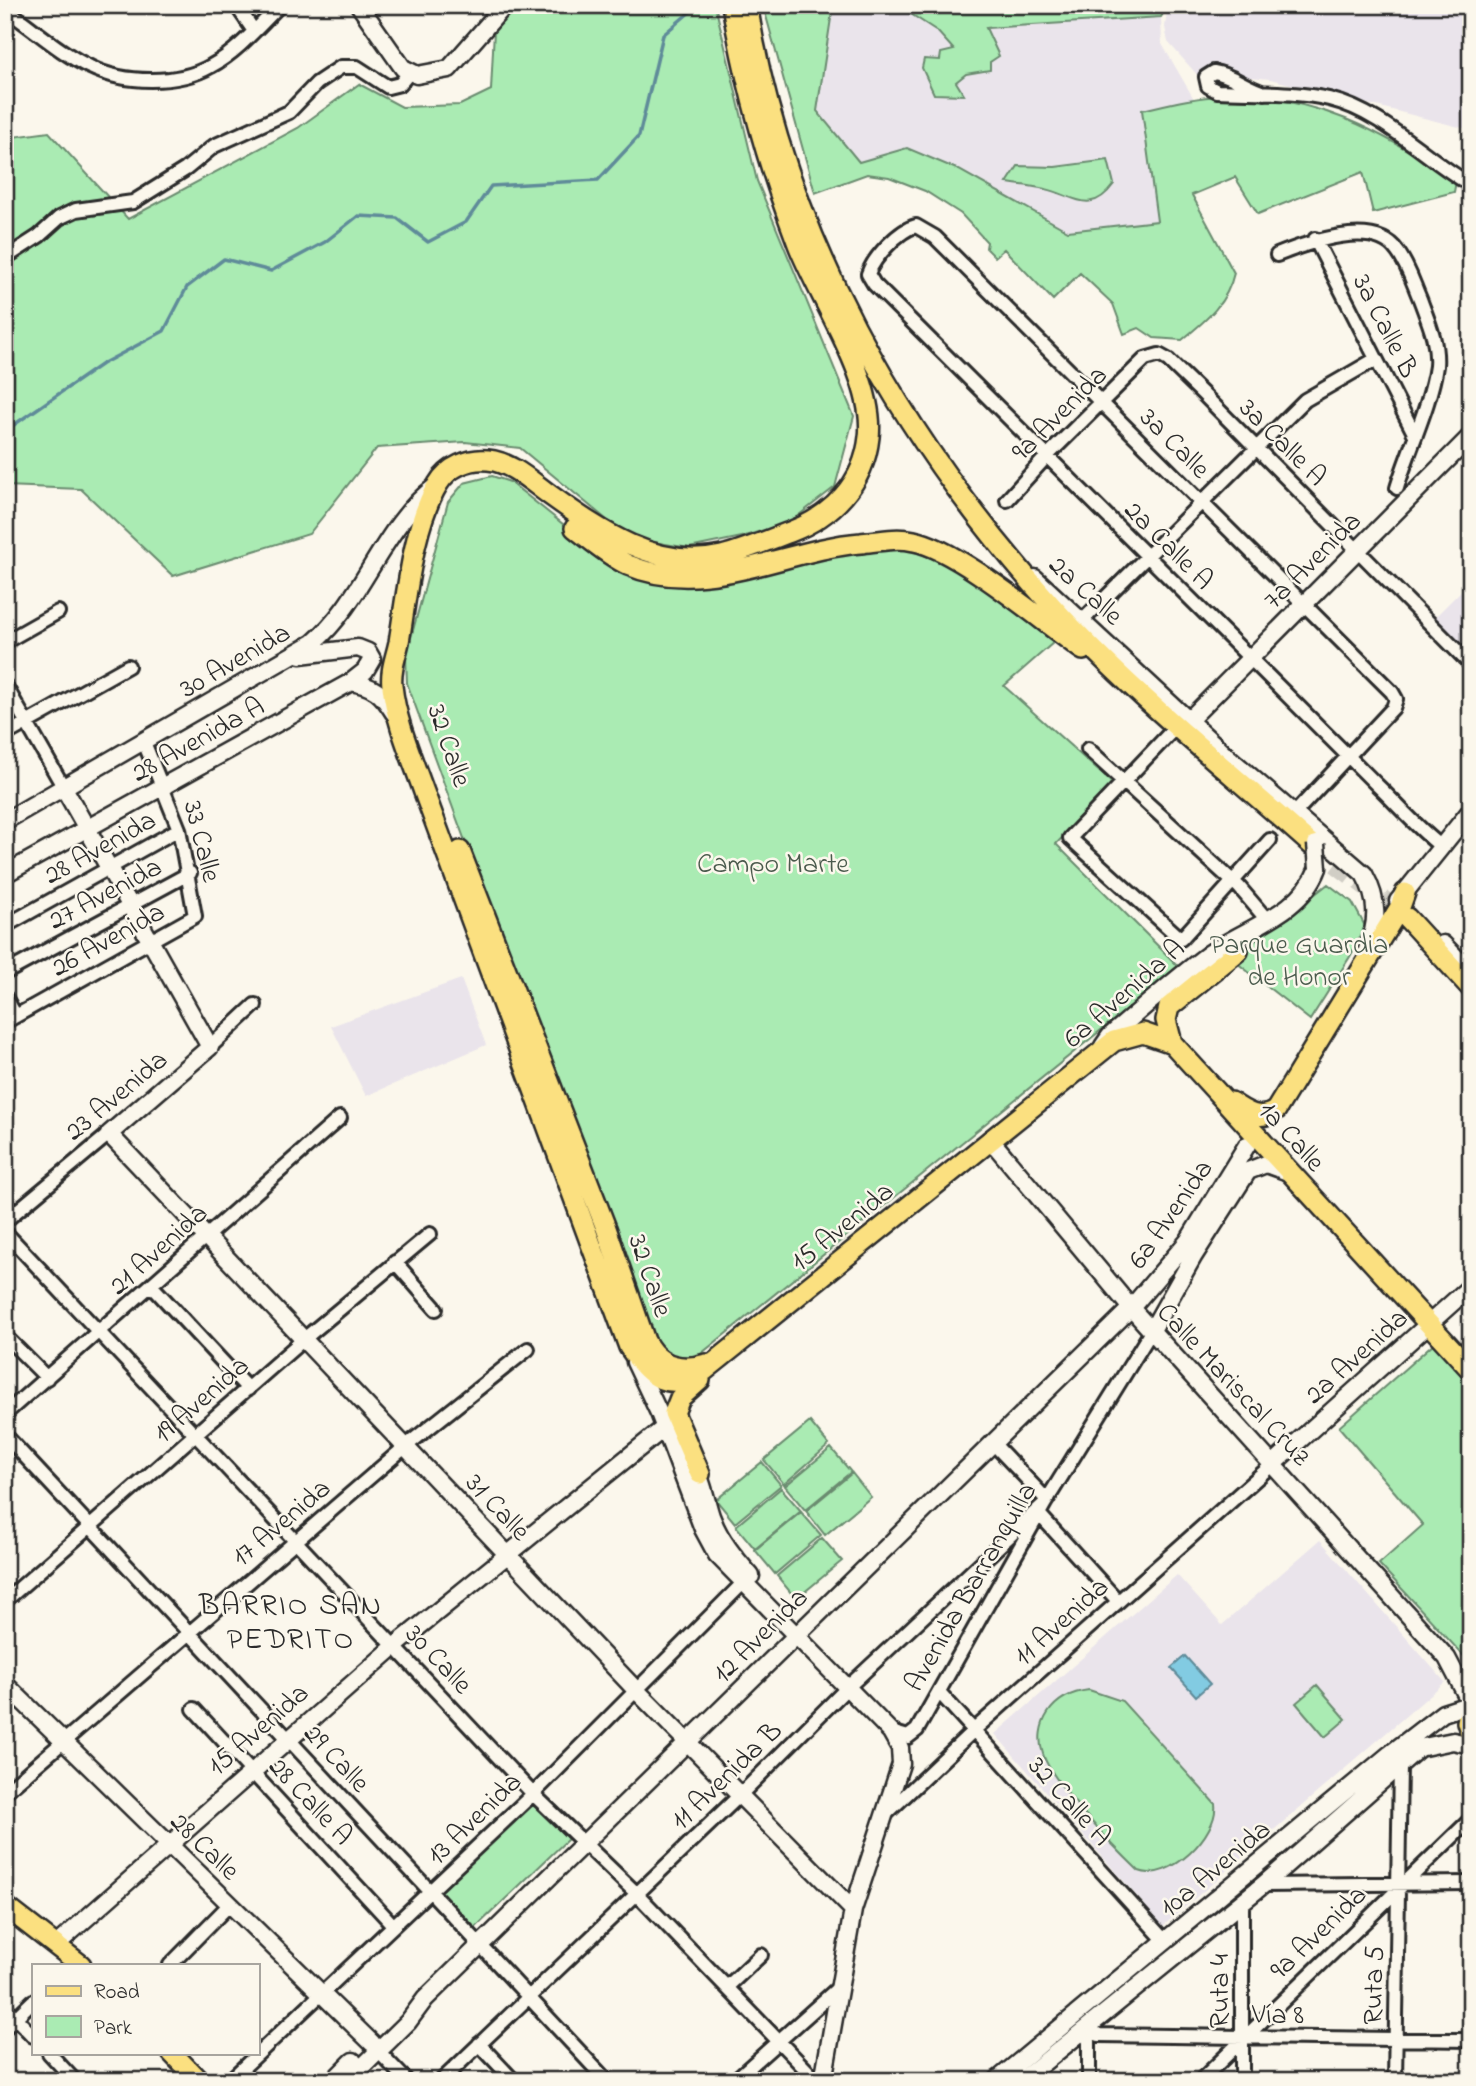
<svg xmlns="http://www.w3.org/2000/svg" width="1476" height="2086" viewBox="0 0 1476 2086" font-family="'Indie Flower',sans-serif">
<rect width="100%" height="100%" fill="#fbf7ec"/>
<filter id="ink" filterUnits="userSpaceOnUse"><feTurbulence type="fractalNoise" baseFrequency=".0143" numOctaves="2"/><feDisplacementMap in="SourceGraphic" scale="14" xChannelSelector="R" yChannelSelector="G"/><feConvolveMatrix kernelMatrix="1 2 1 2 8 2 1 2 1" color-interpolation-filters="sRGB"/></filter>
<g filter="url(#ink)">
<path fill="#eae4eb" d="M833,5h64l40,26 224,-14 1,27 32,55 -52,11 16,112 -89,9 -110,-61 -52,-22 -48,14 -42,-51z
M1168,5h303v125l-201,-51 -58,-6 -12,5 -32,-36 -3,-15z
M1462,590l9,10v56l-37,-38z
M461,979l25,66 -120,51 -35,-70z
M1320,1540l125,142 -282,244 -168,-192 182,-159 45,50z"/>
<path fill="#aaebb3" stroke="#6a8b6f" stroke-width="2" d="M514,5h201l42,176 97,235 -19,71 -45,35 -48,15 -53,11 -48,-8 -34,-20 -87,-72 -55,-6 -88,6 -68,86 -136,42 -92,-87 -76,-3v-348l44,-6 79,87 170,-91 61,-44 43,23 58,-2 31,-15 3,-60z
M763,5h70l-16,106 42,51 48,-14 52,22 109,61 89,-10 -15,-111c26,-6 53,-13 80,-14 92,-2 160,35 234,85l-2,11 -81,21 -10,-41 -105,42 -23,-37 -43,18 42,78c-7,31 -29,48 -52,67l-28,-2 -15,-10 -15,6 -11,-30 -33,-31 -27,27 -49,-51 -9,8 -9,-9 1,-6 -26,-28 -36,-23 -36,-14 -22,-3 -52,19z
M897,5h271l-7,12 -175,11 13,28 -9,6v8l-24,4 -10,8 8,13 -30,-1 -12,-26 2,-9 16,1 1,-7 13,-3 -17,-19z
M1108,160l6,24c-24,33 -40,11 -69,5 -12,-3 -25,-4 -38,-6l11,-17 37,1z
M492,476l18,6 97,77 76,27 54,-5 139,-35c69,0 125,58 178,96l-50,44 109,98 -57,60 123,123 -482,390 -16,4 -21,-13 -3,-6 -145,-373 -105,-286 -1,-27 42,-154 16,-19z
M1328,884l24,18 13,24 -14,29 -41,65 -78,-61z
M1434,1343l37,41v280l-92,-100 44,-39 -84,-98z
M810,1422l19,23 -45,39 -20,-24z
M831,1448l20,24 -46,38 -20,-24z
M762,1462l19,23 -46,38 -19,-23z
M852,1473l19,24 -46,38 -19,-24z
M781,1488l20,23 -46,38 -19,-23z
M801,1512l20,23 -46,39 -20,-24z
M822,1538l20,23 -46,38 -19,-23z
M1317,1685l29,34 -21,18 -29,-34z
M1089,1690l33,11 93,103c4,30 -46,79 -76,67 -24,-23 -87,-88 -96,-117 -5,-14 -3,-29 5,-41 10,-15 25,-21 41,-23z
M531,1801l37,38 -93,89 -37,-37z"/>
<path fill="#82cbe2" stroke="#5f8b99" stroke-width="2" d="M1185,1656l25,28 -14,12 -25,-28z"/>
<g fill="none" stroke-linecap="round" stroke-linejoin="round">
<path stroke="#5f8b99" stroke-width="3.5" d="M5,431l97,-67 62,-33 23,-44 37,-28 47,12 54,-29 33,-26 39,2 31,24 38,-20 25,-36 107,-6 41,-44 24,-101 35,-30"/>
<path stroke="#d1cec5" stroke-width="19" stroke-dasharray="19 10" stroke-linecap="butt" d="M1313,846l94,72"/>
<g stroke="#2b2b2b" stroke-width="18">
<path id="street" d="M236,5l18,26
M5,9c27,18 55,44 85,58 34,17 88,18 121,-1 26,-14 48,-40 69,-61
M1265,93c-19,-5 -34,-19 -51,-21l-8,5 2,9 9,5c36,2 77,0 112,8 54,13 95,59 142,86
M1315,239l99,194
M1277,255c30,-12 97,-37 120,-4 11,14 16,32 23,48 8,22 18,43 16,67 -5,37 -28,85 -39,122
M5,258l34,-22 20,-18 17,-8 57,-8 53,-33 28,-23 75,-34 28,-29 24,-16h16l31,20 12,-3 9,-11
M1007,500l40,-44 98,-97 14,-4 9,5 34,33 269,272
M1082,621l223,-221 71,-41
M5,642l53,-30
M5,685l59,103
M1169,734l-99,104 111,101 89,-99
M5,735l123,-69
M1088,749l151,138 29,34
M1293,815l100,-107 3,-9 -4,-7 -457,-455 -19,-11c-17,4 -42,31 -48,48l6,10c129,127 258,256 387,385 38,38 77,77 116,116 21,20 41,44 65,62
M5,926l174,-97
M5,973l185,-100
M5,997l11,19
M5,1022l190,-106 -16,-87 -35,-87
M210,1047l45,-42
M5,1221l104,-87
M5,1232l528,562 103,99 181,188
M395,1262l41,47
M151,1285l97,104
M5,1336l42,42
M5,1414l335,-296
M5,1435l602,646
M992,1442l55,58
M1039,1514l79,87
M5,1601l299,-262 126,-105
M939,1692l227,250
M194,1709l199,216
M891,1732l17,5 9,-7 128,-227 107,-173
M5,1792l401,-346 122,-97
M885,1815l89,-85 300,-267
M1263,1885l208,-2
M170,1965l59,-60
M727,1987l34,-32
M5,2007l28,29
M5,2028l28,-27
M1087,2028l12,7 372,5
M1083,2032l6,9v40
M479,2044l35,37
M378,2051l29,30
M49,2053l26,28
M229,2081l304,-287 211,-212
M441,2081l297,-284 111,-111 196,-183
M734,2081l104,-93
M1200,2081l271,-262
M1242,2081v-179
M1395,2081l5,-316"/>
</g>
<g stroke="#2b2b2b" stroke-width="21">
<path id="secondary" d="M359,5l44,63 14,7 32,-6 56,-64
M1035,578l192,178 137,118c15,27 14,48 3,76
M351,682c23,4 31,11 43,31
M1189,720l282,-284
M64,788l146,259 -101,87 526,555 218,221
M5,821l308,-178c51,-43 69,-117 123,-157
M5,874l346,-192 14,-11 7,-12 -4,-7 -10,-4 -58,7
M1398,901l73,-91
M1443,944l28,29
M1103,1046l7,-10c33,-28 66,-58 100,-83 37,-26 91,-39 108,-85
M990,1139l141,169 316,350 24,46 -28,9 -53,41 -394,327
M1152,1330l41,-73 55,-86 18,-7 22,8
M635,1362l24,51 44,116 14,26 174,177 9,16 1,16 -48,146 -30,171
M1274,1463l197,-177
M692,1464c11,16 13,34 19,52 8,23 24,42 40,60
M5,1684l367,359
M56,1945l339,-299 269,-218
M333,2081l20,-20
M348,2081l60,-59 17,-23 706,-691 57,-67 59,-96
M1021,2081l242,-196 156,-137 34,-7 18,4"/>
</g>
<g stroke="#2b2b2b" stroke-width="24">
<path id="primary" d="M732,5c14,82 36,161 66,239 21,55 78,136 71,193 -5,47 -37,79 -79,95 -22,8 -44,18 -68,24 -65,15 -122,-25 -172,-61 -18,-13 -39,-33 -62,-35 -19,-2 -40,7 -50,24 -25,41 -31,110 -39,158 -3,15 -9,28 -7,44 4,36 20,72 32,106l205,555c21,31 39,46 75,24l410,-330 29,-8 29,10 299,327
M747,5c37,229 151,430 305,601 79,87 174,162 261,240
M575,528c17,13 34,28 53,37 77,33 156,-16 233,-22 18,-2 36,-6 53,-2 44,8 129,81 169,109
M460,851l146,377 39,113c13,25 35,31 61,23
M1407,918l64,70
M1172,1043l-6,-23 3,-13 69,-56
M1231,1102c14,10 30,20 45,8l124,-203 5,-14
M700,1474l-26,-61 6,-15 20,-18
M1471,1704l-4,18 4,13
M5,1906l76,59
M172,2053l27,28"/>
</g>
<use href="#street" stroke="#fbf7ec" stroke-width="12"/>
<use href="#secondary" stroke="#fbf7ec" stroke-width="16"/>
<use href="#primary" stroke="#fbe080" stroke-width="19"/>
<g stroke="#2b2b2b" stroke-width="21" stroke-linecap="butt">
<path id="secondary-bridge" d="M1316,844l2,24"/>
</g>
<use href="#secondary-bridge" stroke="#fbf7ec" stroke-width="16"/>
</g>
</g>
<g text-anchor="middle" stroke-width="5" stroke-linejoin="round" paint-order="stroke">
<g font-size="28" fill="#2b2b2b" stroke="#fbf7ec">
<text transform="translate(1387 325) rotate(63)" y="10">3a Calle B</text>
<text transform="translate(1058 412) rotate(-45)" y="10">9a Avenida</text>
<text transform="translate(1284 441) rotate(45)" y="10">3a Calle A</text>
<text transform="translate(1176 442) rotate(45)" y="10">3a Calle</text>
<text transform="translate(1170 544) rotate(45)" y="10">2a Calle A</text>
<text transform="translate(1311 559) rotate(-45)" y="10">7a Avenida</text>
<text transform="translate(1087 589) rotate(42)" y="10">2a Calle</text>
<text transform="translate(234 659) rotate(-30)" y="10">30 Avenida</text>
<text transform="translate(197 738) rotate(-29)" y="10">28 Avenida A</text>
<text transform="translate(451 745) rotate(71)" y="10">32 Calle</text>
<text transform="translate(204 841) rotate(76)" y="10">33 Calle</text>
<text transform="translate(99 846) rotate(-29)" y="10">28 Avenida</text>
<text transform="translate(104 892) rotate(-28)" y="10">27 Avenida</text>
<text transform="translate(107 938) rotate(-29)" y="10">26 Avenida</text>
<text transform="translate(1123 992) rotate(-41)" y="10">6a Avenida A</text>
<text transform="translate(115 1094) rotate(-40)" y="10">23 Avenida</text>
<text transform="translate(1293 1135) rotate(48)" y="10">1a Calle</text>
<text transform="translate(1169 1213) rotate(-55)" y="10">6a Avenida</text>
<text transform="translate(841 1225) rotate(-39)" y="10">15 Avenida</text>
<text transform="translate(157 1248) rotate(-42)" y="10">21 Avenida</text>
<text transform="translate(652 1275) rotate(71)" y="10">32 Calle</text>
<text transform="translate(1355 1355) rotate(-42)" y="10">2a Avenida</text>
<text transform="translate(1235 1383) rotate(47)" y="10">Calle Mariscal Cruz</text>
<text transform="translate(200 1398) rotate(-41)" y="10">19 Avenida</text>
<text transform="translate(499 1506) rotate(47)" y="10">31 Calle</text>
<text transform="translate(280 1521) rotate(-40)" y="10">17 Avenida</text>
<text transform="translate(969 1586) rotate(-60)" y="10">Avenida Barranquilla</text>
<text transform="translate(1060 1620) rotate(-42)" y="10">11 Avenida</text>
<text transform="translate(759 1634) rotate(-45)" y="10">12 Avenida</text>
<text transform="translate(440 1658) rotate(47)" y="10">30 Calle</text>
<text transform="translate(257 1728) rotate(-41)" y="10">15 Avenida</text>
<text transform="translate(338 1757) rotate(47)" y="10">29 Calle</text>
<text transform="translate(725 1774) rotate(-44)" y="10">11 Avenida B</text>
<text transform="translate(312 1800) rotate(47)" y="10">28 Calle A</text>
<text transform="translate(1071 1800) rotate(48)" y="10">32 Calle A</text>
<text transform="translate(473 1817) rotate(-44)" y="10">13 Avenida</text>
<text transform="translate(206 1845) rotate(44)" y="10">28 Calle</text>
<text transform="translate(1214 1867) rotate(-40)" y="10">10a Avenida</text>
<text transform="translate(1317 1931) rotate(-44)" y="10">9a Avenida</text>
<text transform="translate(1372 1985) rotate(-89)" y="10">Ruta 5</text>
<text transform="translate(1218 1991) rotate(-90)" y="10">Ruta 4</text>
<text x="1278" y="2023">Vía 8</text>
</g>
<g font-size="28" fill="#4b5b4d" stroke="#fbf7ec">
<text x="773" y="872">Campo Marte</text>
<text x="1299" y="953">Parque Guardia<tspan x="1299" dy="32">de Honor</tspan></text>
</g>
<g font-size="30" letter-spacing="2" fill="#2b2b2b" stroke="#fbf7ec">
<text x="291" y="1614">BARRIO SAN<tspan x="291" dy="34">PEDRITO</tspan></text>
</g>
</g>
<rect width="1476" height="2086" fill="none" stroke="#fbf7ec" stroke-width="28"/>
<rect x="14" y="14" width="1448" height="2058" fill="none" stroke="#2b2b2b" stroke-width="2.5" filter="url(#ink)"/>
<rect x="32" y="1964" width="228" height="91" fill="#fbf7ec" stroke="#a8a59f" stroke-width="2"/>
<rect x="46" y="1986" width="35" height="10" fill="#fbe080" stroke="#a8a59f" stroke-width="2"/>
<text x="94" y="1998" font-size="21" fill="#2b2b2b">Road</text>
<rect x="46" y="2016" width="35" height="21" fill="#aaebb3" stroke="#a8a59f" stroke-width="2"/>
<text x="94" y="2034" font-size="21" fill="#2b2b2b">Park</text>
</svg>
